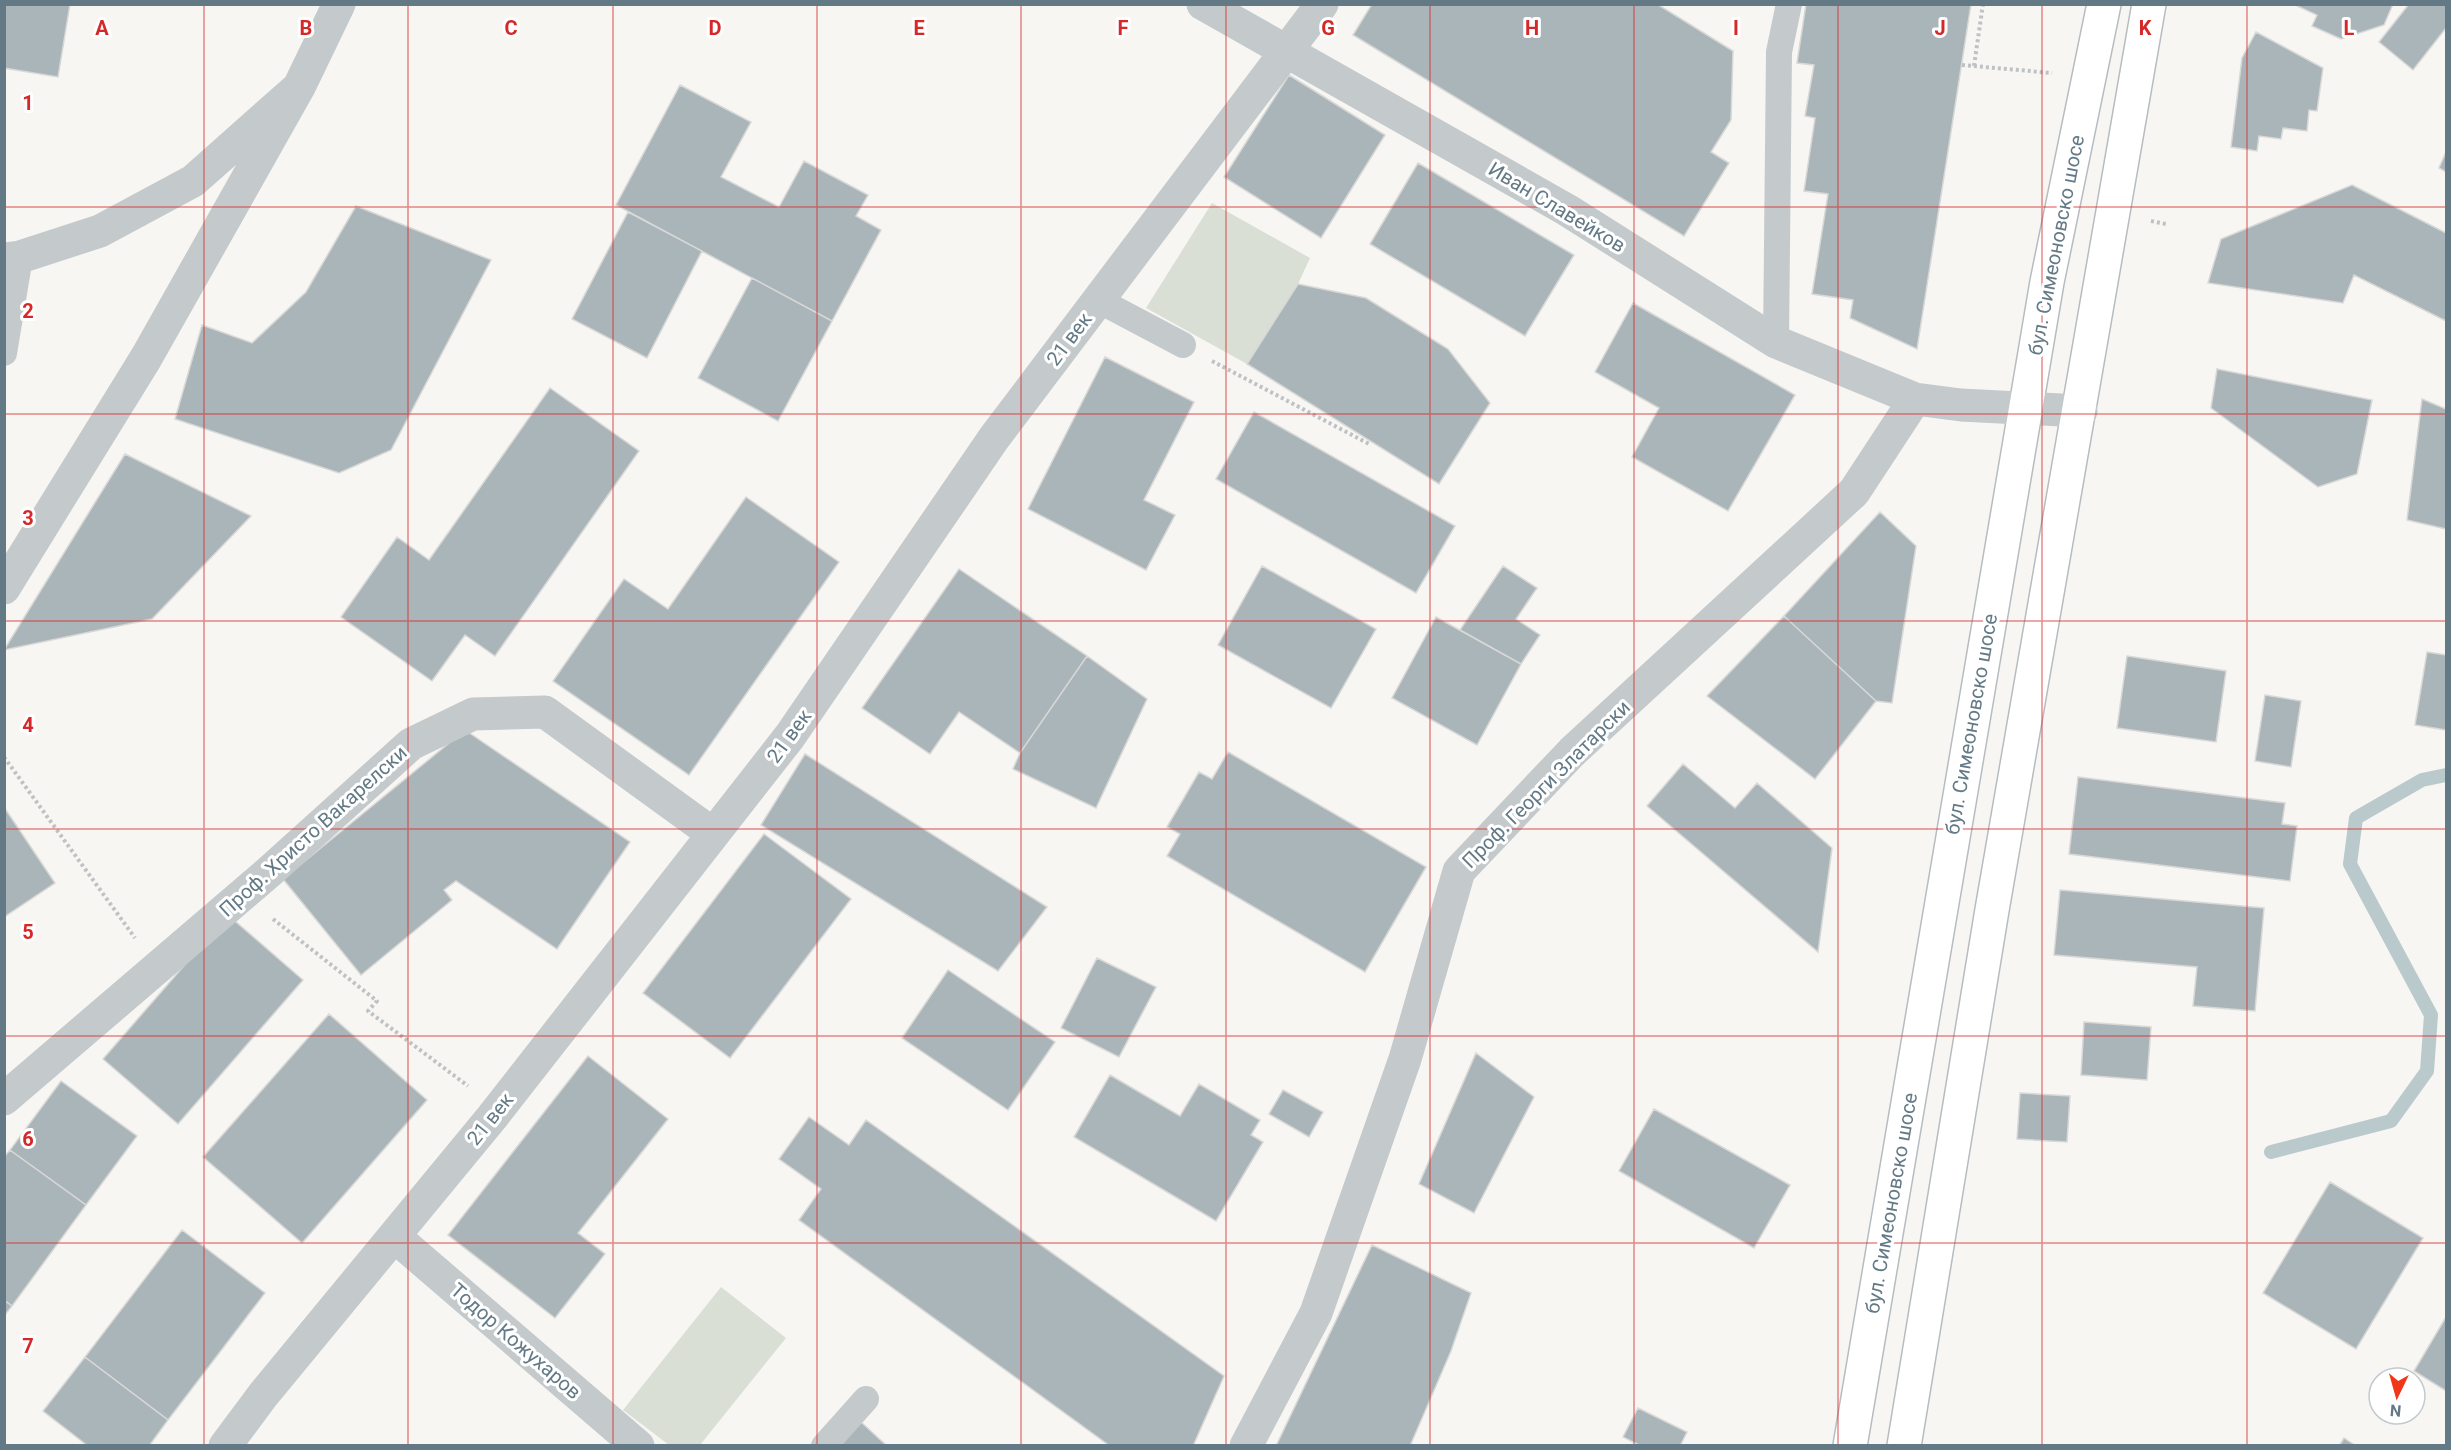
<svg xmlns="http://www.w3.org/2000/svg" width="2451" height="1450" viewBox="0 0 2451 1450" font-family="Roboto,sans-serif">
<rect width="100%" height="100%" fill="#f7f6f3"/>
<path fill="#d9dfd4" d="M1212,203l98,55 -12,26 -51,80 -101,-56z
M721,1287l65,51 -86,107h-31l-46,-35z"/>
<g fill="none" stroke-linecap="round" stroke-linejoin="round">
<path stroke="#bac9cc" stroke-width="14" d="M2271,1152l120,-31 36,-50 4,-56 -81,-151 6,-46 66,-38 24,-5"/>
</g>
<path fill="#aab5b9" stroke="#d8d8d6" stroke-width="1.5" d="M4,4h66l-12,73 -54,-9z
M1372,4h285l76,47 -2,69 -20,32 18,11 -45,73 -331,-201z
M1806,4h165l-54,345 -67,-31 3,-18 -41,-6 16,-100 -24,-3 11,-73 -10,-2 9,-51 -17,-2z
M2293,4h100l-9,21 -43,14 -29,-13 5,-11z
M2409,4h37v24l-33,42 -34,-28z
M2256,32l67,36 -6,43 -8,-1 -2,21 -24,-3 -2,11 -22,-3 -2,15 -26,-4 11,-89z
M1289,75l96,60 -64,103 -97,-61z
M680,85l71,37 -30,55 58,30 25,-46 64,34 -12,21 25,14 -49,91 -216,-116z
M2446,152v20l-7,-4z
M1418,163l156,92 -49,81 -155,-92z
M2352,185l94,48v88l-92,-46 -11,28 -135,-20 13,-44z
M356,206l135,54 -100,190 -52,23 -164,-54 27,-94 50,18 54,-51z
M628,212l74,39 -55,107 -75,-39z
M752,278l80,43 -54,100 -80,-43z
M1298,284l68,14 82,51 42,54 -51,81 -192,-120z
M1633,303l162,92 -67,116 -96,-54 27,-49 -64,-36z
M1105,357l89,45 -50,98 31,15 -29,55 -118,-61z
M2217,369l155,31 -15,74 -39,13 -107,-79z
M550,388l89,63 -144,205 -30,-21 -33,46 -91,-64 56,-80 32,23z
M2422,399l24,10v120l-39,-9z
M1254,412l201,114 -39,67 -200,-114z
M125,454l126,62 -99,103 -148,31z
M746,497l93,65 -150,213 -136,-94 71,-102 44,30z
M1880,512l36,34 -24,157 -16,-2 -92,-85z
M1262,566l114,63 -45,79 -113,-63z
M1503,566l34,22 -21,31 24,16 -19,29 -61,-34z
M959,569l128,87 -67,97 -61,-41 -29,42 -68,-46z
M1784,616l92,85 -61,78 -108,-83z
M1436,617l85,47 -44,81 -85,-47z
M2427,652l19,3v75l-31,-5z
M1087,656l60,43 -51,109 -83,-39 7,-16z
M2127,656l99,15 -10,71 -99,-14z
M2265,695l36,6 -10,66 -36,-6z
M465,730l165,112 -73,107 -101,-68 -12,9 8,10 -91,75 -78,-96z
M1228,752l198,115 -61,105 -198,-116 13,-22 -13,-7 32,-55 13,7z
M805,754l242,153 -49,64 -237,-146z
M1683,764l52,44 22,-25 75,65 -14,104 -171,-146z
M2078,777l207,26 -3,21 15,2 -7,55 -221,-27z
M4,807l51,76 -51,34z
M764,834l87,65 -121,159 -87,-65z
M2060,890l204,18 -9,103 -62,-5 4,-39 -143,-12z
M228,915l75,65 -125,144 -75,-65z
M1097,958l59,29 -37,70 -58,-29z
M948,970l107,72 -47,68 -106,-72z
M329,1014l98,86 -125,143 -99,-86z
M2084,1022l67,5 -4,53 -66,-5z
M1476,1053l58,44 -60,116 -55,-29z
M588,1056l80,63 -90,114 27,21 -50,64 -107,-83z
M1110,1075l70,41 19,-32 61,36 -9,15 12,7 -47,79 -142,-84z
M61,1081l76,55 -51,69 -76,-55z
M1283,1090l40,22 -14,25 -40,-23z
M2020,1093l50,3 -3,46 -50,-3z
M1654,1109l136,76 -36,63 -135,-77z
M809,1117l40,28 17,-25 358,256 -31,70h-83l-311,-226 22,-31 -42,-30z
M10,1150l76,55 -74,101 -8,-6v-143z
M2330,1182l93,56 -67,111 -93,-56z
M182,1230l83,63 -97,127 -83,-63z
M1372,1245l99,48 -20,58 -41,95h-134z
M4,1300l8,6 -8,10z
M2446,1317v74l-32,-20z
M85,1357l83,63 -19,26h-61l-45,-35z
M1638,1408l49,24 -7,14h-39l-18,-9z
M861,1422l26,24h-49z
M2344,1438l12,8h-17z"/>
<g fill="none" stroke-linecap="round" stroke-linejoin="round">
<g stroke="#b6bcc0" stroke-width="36">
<path id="secondary" d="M1850,1446l197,-1164 57,-278
M1904,1446l88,-536 157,-906"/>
</g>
<path stroke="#bfc2c4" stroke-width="4" stroke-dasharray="3 3" stroke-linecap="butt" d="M1962,65l90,8
M1974,66l9,-62
M2151,221l15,3
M1212,361l159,84
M4,757l131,181
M273,919l104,82 -9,10 100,75"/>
<path stroke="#c4c9cb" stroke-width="26" d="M1098,300l85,45
M1776,342l3,-290 10,-48
M4,353l16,-96
M824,1446l42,-47"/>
<path stroke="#c4c9cb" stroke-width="33" d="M1203,4l364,206 209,132 139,57 46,6 120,6
M4,259l16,-2 80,-26 93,-50 106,-94 40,-83
M4,588l142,-230 153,-271
M4,1099l265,-227 142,-128 62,-30 72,-2 168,122
M394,1236l244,210
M225,1446l38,-51 230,-279 297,-380 204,-298 328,-434
M1246,1446l70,-133 89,-254 54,-188 113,-119 282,-260 61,-93"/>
<use href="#secondary" stroke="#fff" stroke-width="33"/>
</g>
<path fill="none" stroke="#d62828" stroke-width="1.5" stroke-opacity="0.55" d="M204,4v1442M408,4v1442M613,4v1442M817,4v1442M1021,4v1442M1226,4v1442M1430,4v1442M1634,4v1442M1838,4v1442M2042,4v1442M2247,4v1442M4,207h2442M4,414h2442M4,621h2442M4,829h2442M4,1036h2442M4,1243h2442"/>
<g text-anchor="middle" stroke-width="6" stroke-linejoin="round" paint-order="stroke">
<g font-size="20" fill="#637a86" stroke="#fff">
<text transform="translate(1557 207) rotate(31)" y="7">Иван Славейков</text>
<text transform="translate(2056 245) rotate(-79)" y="7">бул. Симеоновско шосе</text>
<text transform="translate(1069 339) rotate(-53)" y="7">21 век</text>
<text transform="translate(1971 724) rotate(-80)" y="7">бул. Симеоновско шосе</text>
<text transform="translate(789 736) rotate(-54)" y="7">21 век</text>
<text transform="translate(1546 784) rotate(-45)" y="7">Проф. Георги Златарски</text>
<text transform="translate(313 831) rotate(-42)" y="7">Проф. Христо Вакарелски</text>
<text transform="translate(490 1119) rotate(-51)" y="7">21 век</text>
<text transform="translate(1891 1203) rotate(-80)" y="7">бул. Симеоновско шосе</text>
<text transform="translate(516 1341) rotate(41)" y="7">Тодор Кожухаров</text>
</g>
</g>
<g font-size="20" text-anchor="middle" font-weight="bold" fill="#d62828" stroke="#fff" stroke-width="6" stroke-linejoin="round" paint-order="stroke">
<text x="102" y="35">A</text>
<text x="306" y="35">B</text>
<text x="511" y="35">C</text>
<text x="715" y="35">D</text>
<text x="919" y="35">E</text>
<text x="1123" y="35">F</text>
<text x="1328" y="35">G</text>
<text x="1532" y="35">H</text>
<text x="1736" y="35">I</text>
<text x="1940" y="35">J</text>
<text x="2145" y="35">K</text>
<text x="2349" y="35">L</text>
<text x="28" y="110">1</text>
<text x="28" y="318">2</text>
<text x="28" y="525">3</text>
<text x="28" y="732">4</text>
<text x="28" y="939">5</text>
<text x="28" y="1146">6</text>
<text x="28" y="1353">7</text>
</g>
<rect width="2451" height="1450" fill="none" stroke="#637a86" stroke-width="12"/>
<g transform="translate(2397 1396) rotate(185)"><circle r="28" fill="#ffffff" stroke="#c1cacf" stroke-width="1.5"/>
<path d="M0-4.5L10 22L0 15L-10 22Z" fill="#f0371a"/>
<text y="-9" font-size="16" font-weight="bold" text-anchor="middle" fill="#637a86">N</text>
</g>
</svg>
